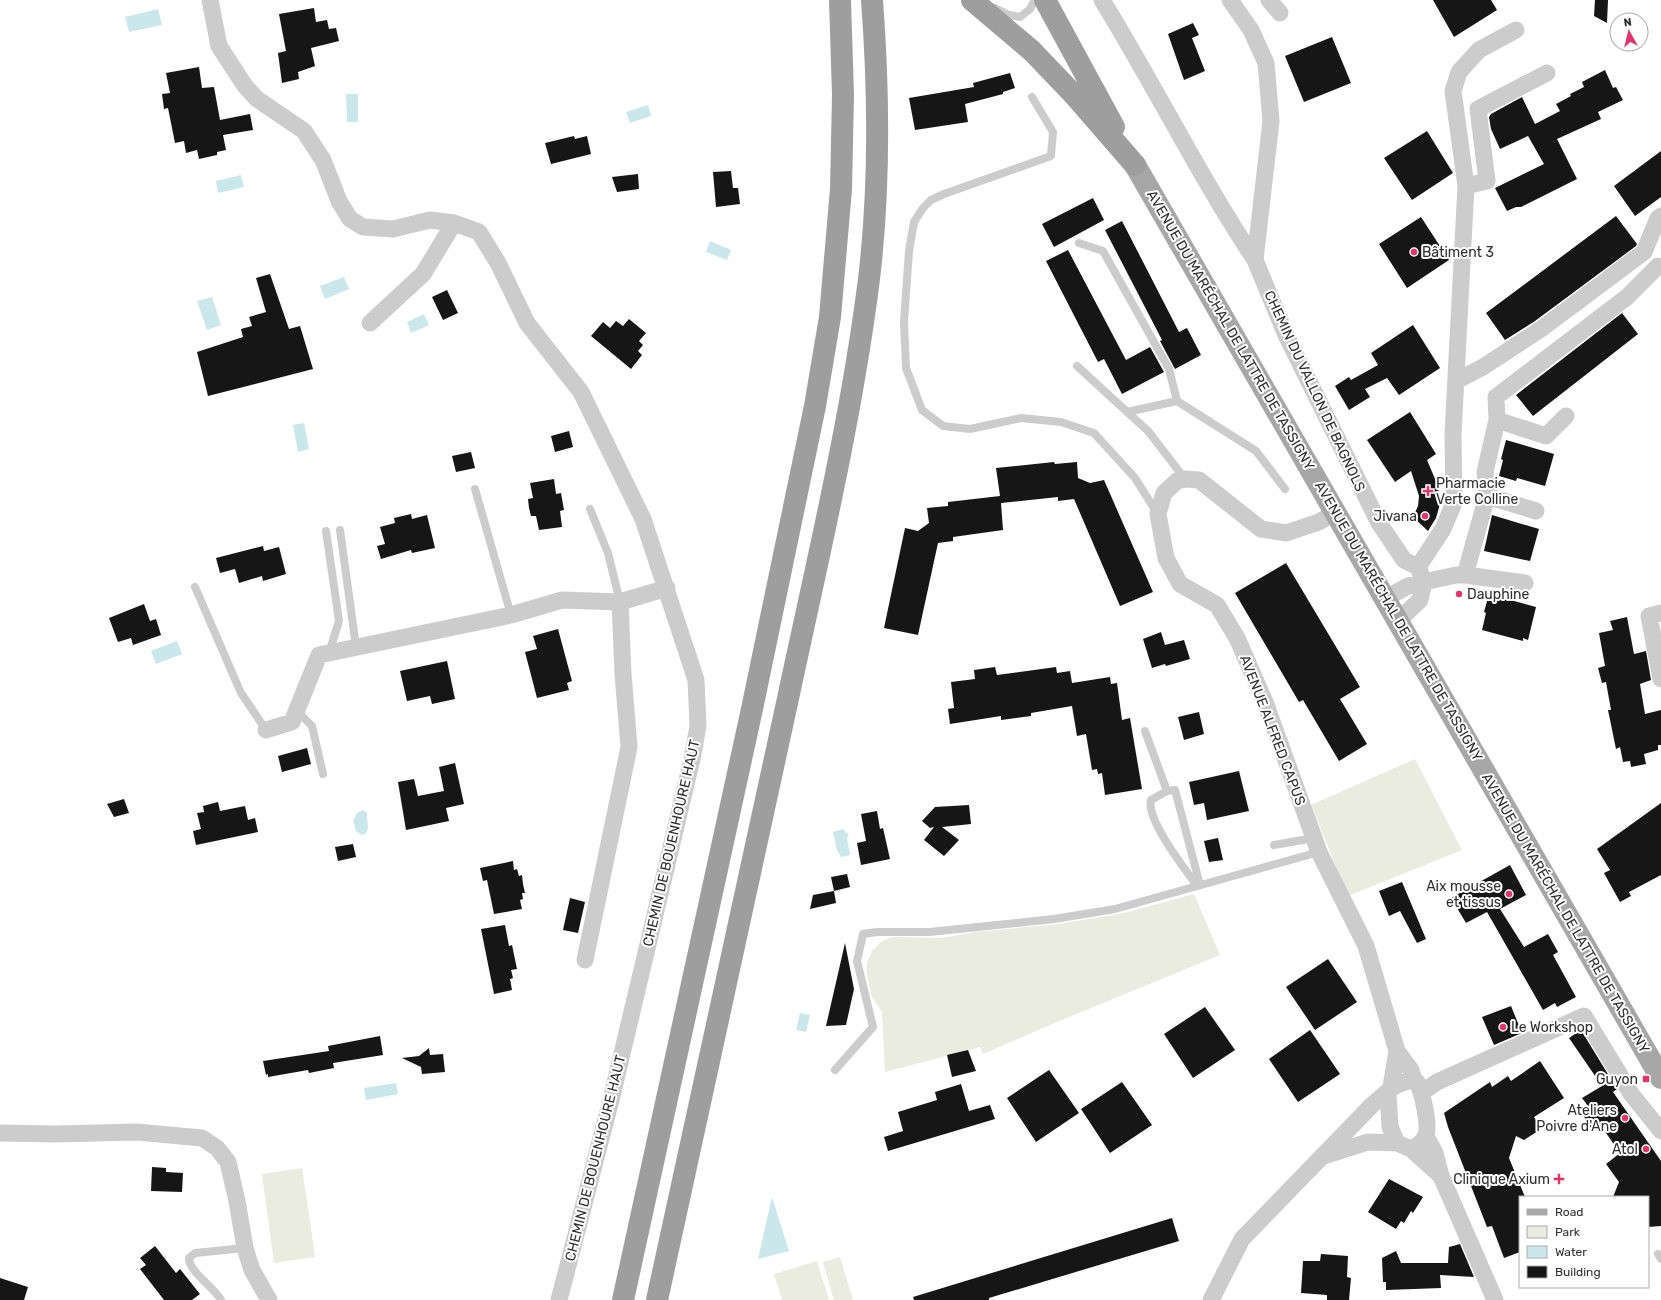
<svg xmlns="http://www.w3.org/2000/svg" width="1661" height="1300" viewBox="0 0 1661 1300" font-family="Rubik,sans-serif">
<rect width="100%" height="100%" fill="#fff"/>
<path fill="#e9ecde" d="M1415,759l47,91 -114,46 -37,-91z
M1194,894l26,61 -168,69 -69,30 -3,-7 -95,25 -3,-60 -10,-15 -5,-22v-12l5,-12 10,-10 11,-4 49,1 33,-6 84,-8 65,-11z
M302,1168l13,89 -41,6 -12,-89z
M840,1257l13,43h-19l-11,-38z
M817,1261l12,39h-47l-8,-26z"/>
<path fill="#cae7ec" d="M158,9l4,16 -33,7 -4,-15z
M346,94h12v28h-11z
M648,105l3,11 -21,7 -4,-11z
M241,175l3,12 -26,6 -2,-12z
M710,241l21,9 -4,10 -21,-8z
M344,277l5,12 -24,10 -5,-13z
M212,297l9,28 -14,5 -10,-29z
M424,314l5,11 -18,8 -4,-11z
M304,423l5,26 -11,3 -5,-27z
M177,641l5,13 -26,10 -5,-13z
M363,810l4,3c-1,8 5,19 -5,22l-6,-4 -3,-10 4,-8z
M843,829l6,6 -2,3 3,17 -9,2 -4,-7 -4,-18z
M800,1013l10,2 -4,17 -10,-2z
M396,1083l2,11 -32,6 -2,-12z
M772,1197l17,54 -31,8z"/>
<path fill="#161616" d="M1433,0h58l6,10 -43,27z
M1595,0h13l-1,23 -13,-7z
M314,8l2,14 11,-2 2,9 7,-1 3,13 -28,7 4,18 -17,6 1,7 -17,4 -4,-30 8,-2 -7,-37z
M1193,23l6,12 -7,3 13,33 -21,9 -16,-46z
M1332,37l19,46 -47,19 -19,-46z
M199,67l3,21 12,-1 6,33 30,-6 3,16 -30,5 3,15 -9,2v3l-18,4 -2,-9 -11,3 -2,-12 -9,2 -7,-35 -4,1 -2,-15 8,-1 -4,-20z
M1605,70l8,18 3,-1 7,13 -25,12 3,7 -44,20 20,40 -56,28h-5l-9,4 -12,-23 49,-24 -16,-28 -28,13 -9,-20 -2,-12 2,-3 31,-17 13,27 25,-13 -4,-7 15,-8 -1,-2 14,-7 -2,-5z
M1010,73l5,15 -12,4v2l-38,10 3,18 -53,8 -6,-32 65,-11 -1,-4z
M1427,131l26,42 -41,27 -28,-42z
M574,136l1,3 12,-3 4,18 -40,10 -6,-21z
M1661,151v46l-26,19 -21,-30z
M731,171l2,17h5l2,16 -24,3 -3,-35z
M638,174l1,15 -22,3 -5,-15z
M1093,198l11,22 -50,27 -12,-23z
M1616,216l21,28 -1,2 -101,75 -30,19 -19,-27z
M1421,217l28,43 -42,28 -28,-44z
M1122,221l57,111 8,-4 14,27 -26,14 -15,-28 2,-1 -57,-110z
M1068,250l58,110 24,-13 14,25 -42,22 -18,-35 -6,3 -52,-101z
M270,274l19,55 11,-3 13,43 -105,27 -11,-44 46,-15 -2,-8 11,-3 -3,-9 17,-5 -10,-34z
M447,290l11,23 -15,7 -11,-23z
M1622,313l16,21 -105,82 -17,-21z
M629,319l17,14 -7,8 4,4 -5,6 4,4 -11,14 -40,-33 12,-14 7,6 6,-7 7,5z
M1413,325l27,43 -41,27 -12,-17 -22,11 5,8 -21,13 -14,-24 14,-9 2,3 27,-15 -7,-12z
M1410,412l26,42 -9,6 11,26 2,18 -4,14 -8,13 -15,-14 5,-11 1,-10 -8,-25 -16,11 -28,-42z
M569,431l4,16 -18,5 -4,-16z
M1506,440l48,14 -9,32 -28,-8 -1,3 -17,-5 4,-16 -2,-1z
M471,452l4,16 -19,4 -4,-16z
M1054,462l1,2 22,-2 1,16 12,5 14,-3 49,112 -33,14 -46,-107 -16,2v-4l-57,6 2,27 -50,7v4l-15,2 -20,92 -34,-7 21,-100 13,3 11,-8 -2,-15 21,-2v-4l52,-6 -4,-28z
M554,479l2,15 5,-1 3,17 -4,1 2,16 -23,3 -3,-14h-5l-2,-8 -1,-9 5,-1 -3,-15z
M411,514l1,5 15,-4 8,33 -23,5 -1,-3 -30,9 -4,-13 8,-2 -5,-17 15,-4 -1,-5z
M1492,515l47,14 -9,32 -46,-10z
M263,546l1,5 15,-4 7,27 -23,7 -1,-5 -23,7 -4,-14 -15,4 -4,-15z
M1286,563l74,124 -20,12 27,45 -28,17 -36,-61 -4,2 -64,-109z
M1489,594l47,13 -8,33 -5,-2v3l-41,-11 4,-17 -2,-1z
M144,604l6,17 6,-2 5,16 -28,10 -2,-7 -13,4 -9,-24z
M1627,617l7,37 12,-3 5,29 -11,4 5,30 16,-4v35h-3v5l-14,4 2,10 -15,3 -1,-6 -7,1 -3,-15 -4,2 -8,-39h3l-5,-28 -4,1 -4,-15 7,-2 -6,-33 14,-3 -3,-9z
M558,629l14,52 -5,2 2,7 -32,8 -12,-46 12,-3 -4,-13z
M1161,632l4,13 19,-5 6,19 -24,7 -1,-2 -13,4 -9,-29z
M447,661l8,38 -23,5 -2,-8 -23,5 -7,-30z
M995,667l2,8 59,-8 1,6 13,-2 2,12 38,-6 1,7 6,-1 5,37 8,-2 12,71 -37,6 -3,-22 -4,1 -1,-5 -5,1 -6,-36 -9,2 -5,-30 -41,7v3l-30,4v-4l-51,8 -2,-15 6,-1 -3,-26 24,-3 -1,-9z
M1199,712l5,22 -20,6 -6,-23z
M307,748l4,16 -29,8 -4,-16z
M455,763l9,41 -18,4 3,13 -43,9 -8,-48 16,-3 4,17 26,-5 -5,-24z
M1239,771l10,40 -42,9 -3,-17 -10,2 -5,-23z
M124,799l5,14 -15,4 -7,-13z
M218,802l2,9 25,-5 3,14 7,-2 3,14 -62,13 -3,-14 8,-2 -4,-16 7,-1 -1,-6z
M1661,803v72l-32,17 2,4 -11,6 -16,-29 6,-3 -13,-21z
M969,805l2,19 -29,3 17,13 -15,16 -20,-16 10,-13 -4,1 -8,-7 13,-14z
M877,811l3,18 3,-1 7,31 -29,6 -4,-22 9,-2 -5,-27z
M1218,838l5,22 -14,2 -5,-21z
M353,844l3,13 -18,4 -3,-14z
M513,861l1,9 3,-1 2,7 3,-1 1,9 2,9h-3l1,6 -3,1 2,9 -28,5 -7,-34 -4,1 -3,-13z
M1510,865l16,30 -26,14 24,38 24,-13 10,18 -5,3 23,42 -19,10 -2,-4 -12,7 -56,-98 -21,11 -15,-25z
M847,874l3,13 -16,4 -3,-14z
M1402,882l24,57 -9,4 -17,-32 -11,5 -10,-25z
M834,891l2,12 -26,6 3,-14z
M570,898l15,4 -7,31 -15,-3z
M505,925l4,21 3,-1 5,24 -6,1 2,8 -3,1 2,11 -18,4 -13,-65z
M845,943l9,46 -8,36 -20,1z
M1328,959l29,43 -42,28 -29,-43z
M1511,1006l11,27 -28,12 -12,-28z
M1205,1007l30,43 -42,28 -29,-44z
M1310,1030l30,44 -42,28 -29,-43z
M1581,1030l36,59 -4,3 48,69v65l-13,1v-30h-35l6,-15 -13,-18 14,-11 -21,-30 -8,5 -8,-13 8,-5 -9,-12 20,-12 -33,-48z
M380,1036l3,19 -50,8 1,5 -25,5 -1,-3 -40,7v-3l-2,1 -3,-14 66,-10 -1,-5z
M429,1048l1,7 13,-1 2,18 -23,2 -1,-7 -19,-9 17,-2z
M968,1050l8,21 -24,6 -5,-22z
M1540,1061l24,37 -30,19 7,12 -17,11 -8,-4 -7,22 16,39h-5v55l-16,6 -12,-32 -5,1 -39,-100 -4,-14 46,-31 2,5 16,-11 3,5z
M1049,1070l30,43 -43,29 -29,-44z
M1122,1082l30,43 -42,28 -29,-44z
M961,1084l8,27 21,-6 5,14 -107,32 -4,-14 19,-6 -5,-19 39,-12 -2,-8z
M152,1167l14,1v4l17,1 -1,19 -31,-1z
M1389,1179l34,18 -10,16 -2,-2 -7,12 -3,-2 -5,8 -28,-17z
M1172,1218l7,23 -190,57v2h-75l-1,-3z
M1460,1244l14,33 -34,-2 1,13 -55,2v-8h-3l-1,-24 14,-7 5,12h47l1,-16z
M155,1246l21,27 4,-4 20,25 -8,6h-28l-24,-31 6,-4 -6,-7z
M1321,1254l27,2 -1,21 4,1 -2,22h-22v-5l-26,-2 2,-32h17z
M0,1278l28,9 -4,13h-24z"/>
<g fill="none" stroke-linecap="round" stroke-linejoin="round">
<path stroke="#ccc" stroke-width="8" d="M995,8l14,7 11,2 10,-8 5,-9
M1032,97l21,35 -2,24 -107,38 -13,6 -8,8 -9,14 -5,29 -5,71 2,46 16,42 21,16 27,3 51,-11 40,4 33,11 41,45 22,35
M1079,243l24,8 66,118 8,32
M1077,366l71,65 37,48
M1127,412l50,-11 79,50 29,38
M475,489l36,126
M590,509l18,44 12,49
M340,530l16,117
M326,531l13,90 -10,32
M195,587l46,106 25,37
M297,711l15,15 11,48
M1145,731l22,60
M1274,845l40,-7
M1197,886c-12,-17 -51,-66 -46,-86l16,-9 8,-1 25,95
M835,1070l38,-43 -16,-66 6,-27 14,-2h53l124,-13 61,-10 204,-57
M1658,1254l3,5
M221,1300c-7,-13 -32,-28 -32,-42l6,-5 50,-5"/>
<path stroke="#ccc" stroke-width="17" d="M210,0l9,46 26,40 12,13 47,32 19,29 16,41 11,18 13,8 30,2 37,-9 24,3 25,9 19,31 29,60 54,69 62,127 53,161 2,46 -6,33 -81,341 -52,200
M1102,0c53,86 97,176 153,260
M1230,0l21,30 15,33 5,58 -16,139 31,75 93,188 25,37 14,7 6,15 32,-7h9l60,8
M1269,0l11,13
M1466,186l21,-5 -9,-72 69,-36
M370,323l53,-49 31,-51
M1456,381l27,-14 58,-38 103,-77 14,-34 3,-2
M1497,420l-1,-23 131,-100 31,-31
M1487,496l-2,-24 12,-52 49,16 20,-20
M1336,512l-17,10 -33,11 -25,-4 -62,-49 -14,-1 -8,2 -13,12 -6,21 8,44 14,26 37,21 20,33 28,64 54,150 47,94 31,105 14,19 3,10
M1418,567l25,-38 11,-26 -1,-69 13,-248 -13,-95 6,-19 20,-22 37,-20
M1465,575l22,-79 49,15
M1386,598l22,-12 16,-4 -4,18 -22,21
M1661,613l-12,3 12,63
M266,730l26,-8 27,-67 192,-40 51,-15 58,2
M585,960l44,-213 -6,-73 -3,-72 47,-14
M1391,1087l6,-36
M1421,1093l16,-11 147,-66 48,79 29,36
M0,1133l55,1 82,-2 65,6 15,10 11,14 9,39 8,47 7,22 17,30
M1426,1136l9,17 6,23 54,124
M1411,1149l30,27
M1324,1156l44,-14 29,1
M1211,1300l31,-61 131,-135c16,-12 19,-21 41,-24l3,2c5,10 14,46 8,55 -3,6 -8,9 -14,12l-14,-6 -7,-16 -2,-34"/>
<path stroke="#a7a7a7" stroke-width="22" d="M1135,165l526,913"/>
<path stroke="#9e9e9e" stroke-width="22" d="M972,0l60,51 44,46 59,68
M1045,0l69,127
M623,1300l129,-591 63,-303 15,-89 11,-128 2,-94 -3,-95
M657,1300c43,-199 87,-398 130,-597 30,-141 64,-281 82,-424 11,-93 10,-186 3,-279"/>
</g>
<g fill="#e3356b" stroke="#fff" stroke-width="1.5">
<circle cx="1414" cy="252" r="4"/>
<path d="M1426 485h4v4h4v4h-4v4h-4v-4h-4v-4h4z"/>
<circle cx="1425" cy="516" r="4"/>
<circle cx="1459" cy="594" r="4"/>
<circle cx="1509" cy="894" r="4"/>
<circle cx="1503" cy="1027" r="4"/>
<rect x="1642" y="1075" width="8" height="8" rx="2"/>
<circle cx="1625" cy="1118" r="4"/>
<circle cx="1646" cy="1149" r="4"/>
<path d="M1557 1173h4v4h4v4h-4v4h-4v-4h-4v-4h4z"/>
</g>
<g text-anchor="middle" stroke-width="4" stroke-linejoin="round" paint-order="stroke">
<g font-size="14" fill="#2f2f2f" stroke="#fff" text-anchor="end">
<text x="1422" y="257" text-anchor="start">Bâtiment 3</text>
<text x="1436" y="488" text-anchor="start">Pharmacie<tspan x="1436" dy="16">Verte Colline</tspan></text>
<text x="1417" y="521">Jivana</text>
<text x="1467" y="599" text-anchor="start">Dauphine</text>
<text x="1501" y="891">Aix mousse<tspan x="1501" dy="16">et tissus</tspan></text>
<text x="1511" y="1032" text-anchor="start">Le Workshop</text>
<text x="1638" y="1084">Guyon</text>
<text x="1617" y="1115">Ateliers<tspan x="1617" dy="16">Poivre d'Ane</tspan></text>
<text x="1638" y="1154">Atol</text>
<text x="1550" y="1184">Clinique Axium</text>
</g>
<g font-size="14" fill="#2f2f2f" stroke="#fff">
<text transform="translate(1231 330) rotate(60)" y="5">AVENUE DU MARÉCHAL DE LATTRE DE TASSIGNY</text>
<text transform="translate(1315 391) rotate(65)" y="5">CHEMIN DU VALLON DE BAGNOLS</text>
<text transform="translate(1399 621) rotate(60)" y="5">AVENUE DU MARÉCHAL DE LATTRE DE TASSIGNY</text>
<text transform="translate(1273 730) rotate(69)" y="5">AVENUE ALFRED CAPUS</text>
<text transform="translate(671 843) rotate(-77)" y="5">CHEMIN DE BOUENHOURE HAUT</text>
<text transform="translate(1566 913) rotate(60)" y="5">AVENUE DU MARÉCHAL DE LATTRE DE TASSIGNY</text>
<text transform="translate(595 1158) rotate(-76)" y="5">CHEMIN DE BOUENHOURE HAUT</text>
</g>
</g>
<rect x="1519" y="1196" width="130" height="92" fill="#ffffff" stroke="#acacac"/>
<rect x="1527" y="1209" width="20" height="6" fill="#a7a7a7" stroke="#acacac"/>
<text x="1555" y="1216" font-size="12" fill="#2f2f2f">Road</text>
<rect x="1527" y="1226" width="20" height="12" fill="#e9ecde" stroke="#acacac"/>
<text x="1555" y="1236" font-size="12" fill="#2f2f2f">Park</text>
<rect x="1527" y="1246" width="20" height="12" fill="#cae7ec" stroke="#acacac"/>
<text x="1555" y="1256" font-size="12" fill="#2f2f2f">Water</text>
<rect x="1527" y="1266" width="20" height="12" fill="#161616" stroke="#acacac"/>
<text x="1555" y="1276" font-size="12" fill="#2f2f2f">Building</text>
<g transform="translate(1629 32) rotate(352)"><circle r="19" fill="#ffffff" stroke="#acacac"/>
<path d="M0-3L7 15L0 10L-7 15Z" fill="#e3356b"/>
<text y="-6" font-size="11" font-weight="bold" text-anchor="middle" fill="#2f2f2f">N</text>
</g>
</svg>
